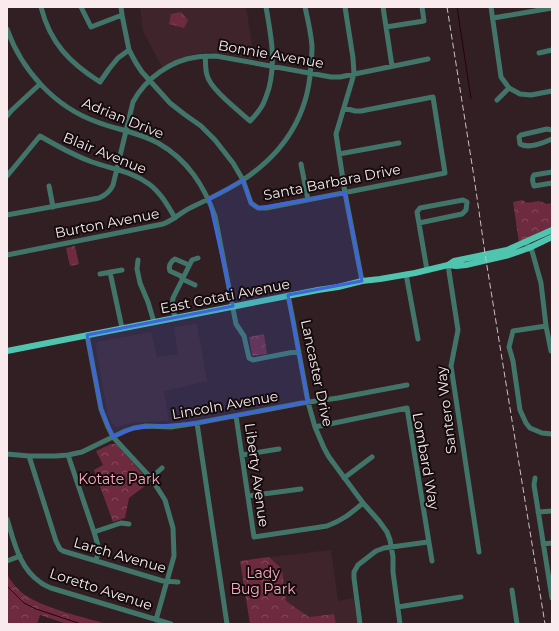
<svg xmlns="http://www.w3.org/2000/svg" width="559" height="631" viewBox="0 0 559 631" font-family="Montserrat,sans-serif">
<defs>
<pattern id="grass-tufts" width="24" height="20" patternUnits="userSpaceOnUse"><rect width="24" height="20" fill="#6e2b3f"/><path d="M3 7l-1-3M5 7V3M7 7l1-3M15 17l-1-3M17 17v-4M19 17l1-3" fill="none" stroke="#834a5b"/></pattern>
<pattern id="park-crowns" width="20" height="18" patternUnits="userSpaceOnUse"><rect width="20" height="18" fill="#6e2b3f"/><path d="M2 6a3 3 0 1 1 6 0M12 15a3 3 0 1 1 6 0" fill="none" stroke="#834a5b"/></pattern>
</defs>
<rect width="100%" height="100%" fill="#321f23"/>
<path fill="#3f252b" d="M140,7h106l7,43v9l-34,-6 -9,-1 -16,2 -13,4 -19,9 -19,-36z
M197,324l10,57 -43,10 5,30 -31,1 -12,2 -8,3 -4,-1 -6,-10 -12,-68 1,-6 54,-10 6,25 21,-3 -4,-27z
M331,550l7,51 15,-3 5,26h-22l-2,-10 -25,3 -23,-16 -4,-32 -13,-12z"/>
<path fill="url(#grass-tufts)" d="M181,12l7,8 -4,8 -15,-4 2,-10z"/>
<path fill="url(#park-crowns)" d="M522,200l5,3 12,-2 8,3 5,-1v25l-33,15 -6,-41z
M75,246l4,18 -9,2 -4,-18z
M264,334l3,20 -14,2 -1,-1 -3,-18z
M111,444h5l34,38 -21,16 -4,20 -12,4 -19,-52 9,-5 -7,-14z
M269,557l13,12 4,32 23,16 25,-3 2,10h-86l-10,-63z
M7,574c4,8 11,16 18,21 21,14 58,22 82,29h-40l-27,-9 -3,9h-30z"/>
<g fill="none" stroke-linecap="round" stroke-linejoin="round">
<path stroke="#29000d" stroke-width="1" d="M457,7l14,92
M7,586l17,17 12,6 45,15"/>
<path stroke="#41756a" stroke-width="5" d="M41,7c9,36 29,56 59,75l9,-13 9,-11 11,-8
M81,7l10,20 31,-12
M121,7l1,8 7,35 7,13 6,9 28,31 14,11 17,12 14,14 18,23 10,17 8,23 7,5h8l179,-35 -12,-76 -72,14h-6l-11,-3
M345,7l8,51 1,16 -18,60 9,59 17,88
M383,7l9,59
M491,7l10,70 8,11 11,6 11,1 21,-4
M493,18l59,-10
M386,27l38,-6 -2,-14
M7,29c15,42 48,78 90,93 21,8 41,10 61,21 30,17 46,43 57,73l21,108 8,12 5,22 4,2 46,-9
M539,53l13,-3
M205,56c1,6 0,13 2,19 3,14 32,36 43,46 5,-5 9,-10 12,-15 3,-5 5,-12 7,-18 7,-29 2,-52 -3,-81
M497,100l12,-12
M7,116l5,-6 28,-26
M552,130l-5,-1 -26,6 -2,2 1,7c9,5 23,-1 32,-5
M339,154l60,-11
M301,164l7,36
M552,172l-18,3c-3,4 -1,7 0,11l18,-3
M7,176l33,-40c17,10 33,19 52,26 20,7 39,9 57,22 12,9 19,22 26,34
M49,186l4,21
M7,215l92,-17c7,-3 11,-6 14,-13l20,-83c12,-23 38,-42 64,-45 6,-1 12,-1 19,-1l115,21h9l88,-18
M419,223l43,-9 4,-4 1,-8 -4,-2 -43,8 -3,4 10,58
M526,242l3,6 3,3 9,32 5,43 5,25
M7,255l156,-31c11,-4 18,-12 29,-17 17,-8 34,-16 51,-27 42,-28 67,-67 68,-119 1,-5 1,-10 1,-15 -1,-13 -4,-26 -7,-39
M138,260l-1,9 3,14 8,19 6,20
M448,265l10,65 -7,36 28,186
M110,272l12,56
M100,274l22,-4
M406,274l12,65
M183,277l-13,-6c-2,-5 1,-10 5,-12l14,6
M182,279l13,6
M288,295l4,20 16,87 7,25 9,21 5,9 34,46 16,18 8,11 3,8 3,17v15l7,52
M175,317l-3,-12 1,-7 19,-38 6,-2
M546,326l-33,5 -4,16 4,14 7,49 6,13 4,5 12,5 10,1
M87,335l14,74 7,18 5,10 38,41 14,22 8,28 1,28 -18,64
M236,416l18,121 73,-11c16,-6 23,-12 36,-23
M197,423l30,201
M315,427l92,-19 25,153
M7,454l22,2h27l12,-1 14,-3 43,-21 9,-3 12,-2 25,1 26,-4 105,-20 36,-5 69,-13
M68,455l26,77 5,17 -3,12
M242,455l37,-6
M29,456l27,85 4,8 3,2 100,30 15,1
M151,478l11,-10
M344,478l28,-21
M535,478l-1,7 18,113
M248,496l53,-7
M538,512l14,-1
M7,519c7,22 12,49 33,63 3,3 7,4 11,6l120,36
M94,532l27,-9 8,1
M543,544l9,-1
M7,561l13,-5
M512,590l5,34
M398,607l63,-10
M360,624l-6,-46v-6l4,-7 18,-14 8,-3 44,-6"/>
<path stroke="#4fc5b0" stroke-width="6" d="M448,265l6,-4 53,-11 45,-20
M7,351l311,-61 20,-3 24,-6 18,-2 35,-6 33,-8 8,1 10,-1 43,-10 20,-7 23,-11"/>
<path stroke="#ccbdc0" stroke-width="1" stroke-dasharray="6 3" stroke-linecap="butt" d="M447,7l27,170 12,83 59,364"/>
</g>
<path fill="#3e65db" fill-opacity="0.2" stroke="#3e65db" stroke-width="3" stroke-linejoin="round" d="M243,180l8,23 7,5 87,-15 17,88 -74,14 20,107 -111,21 -63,5 -21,9 -12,-28 -14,-74 146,-29 -24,-107z"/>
<g text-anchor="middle" stroke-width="4" stroke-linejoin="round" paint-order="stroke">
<g font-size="14" fill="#f8eaed" stroke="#140b0d">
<text transform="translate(271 54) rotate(10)" y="5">Bonnie Avenue</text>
<text transform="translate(123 118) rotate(22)" y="5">Adrian Drive</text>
<text transform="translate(105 153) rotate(22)" y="5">Blair Avenue</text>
<text transform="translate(332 182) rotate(-11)" y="5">Santa Barbara Drive</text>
<text transform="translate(107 223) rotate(-11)" y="5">Burton Avenue</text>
<text transform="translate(225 296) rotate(-11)" y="5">East Cotati Avenue</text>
<text transform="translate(317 373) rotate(78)" y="5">Lancaster Drive</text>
<text transform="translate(225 405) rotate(-10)" y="5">Lincoln Avenue</text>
<text transform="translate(446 410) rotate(-97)" y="5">Santero Way</text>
<text transform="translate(426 461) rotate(80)" y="5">Lombard Way</text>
<text transform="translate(257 475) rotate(82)" y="5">Liberty Avenue</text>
<text transform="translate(120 555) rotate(16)" y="5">Larch Avenue</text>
<text transform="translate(101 589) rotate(18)" y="5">Loretto Avenue</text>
</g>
<g font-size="14" fill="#fcacbf" stroke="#140b0d">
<text x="119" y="484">Kotate Park</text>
<text x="263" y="578">Lady<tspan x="263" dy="16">Bug Park</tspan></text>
</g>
</g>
<rect width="559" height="631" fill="none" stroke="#f8eaed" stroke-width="16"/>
</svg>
